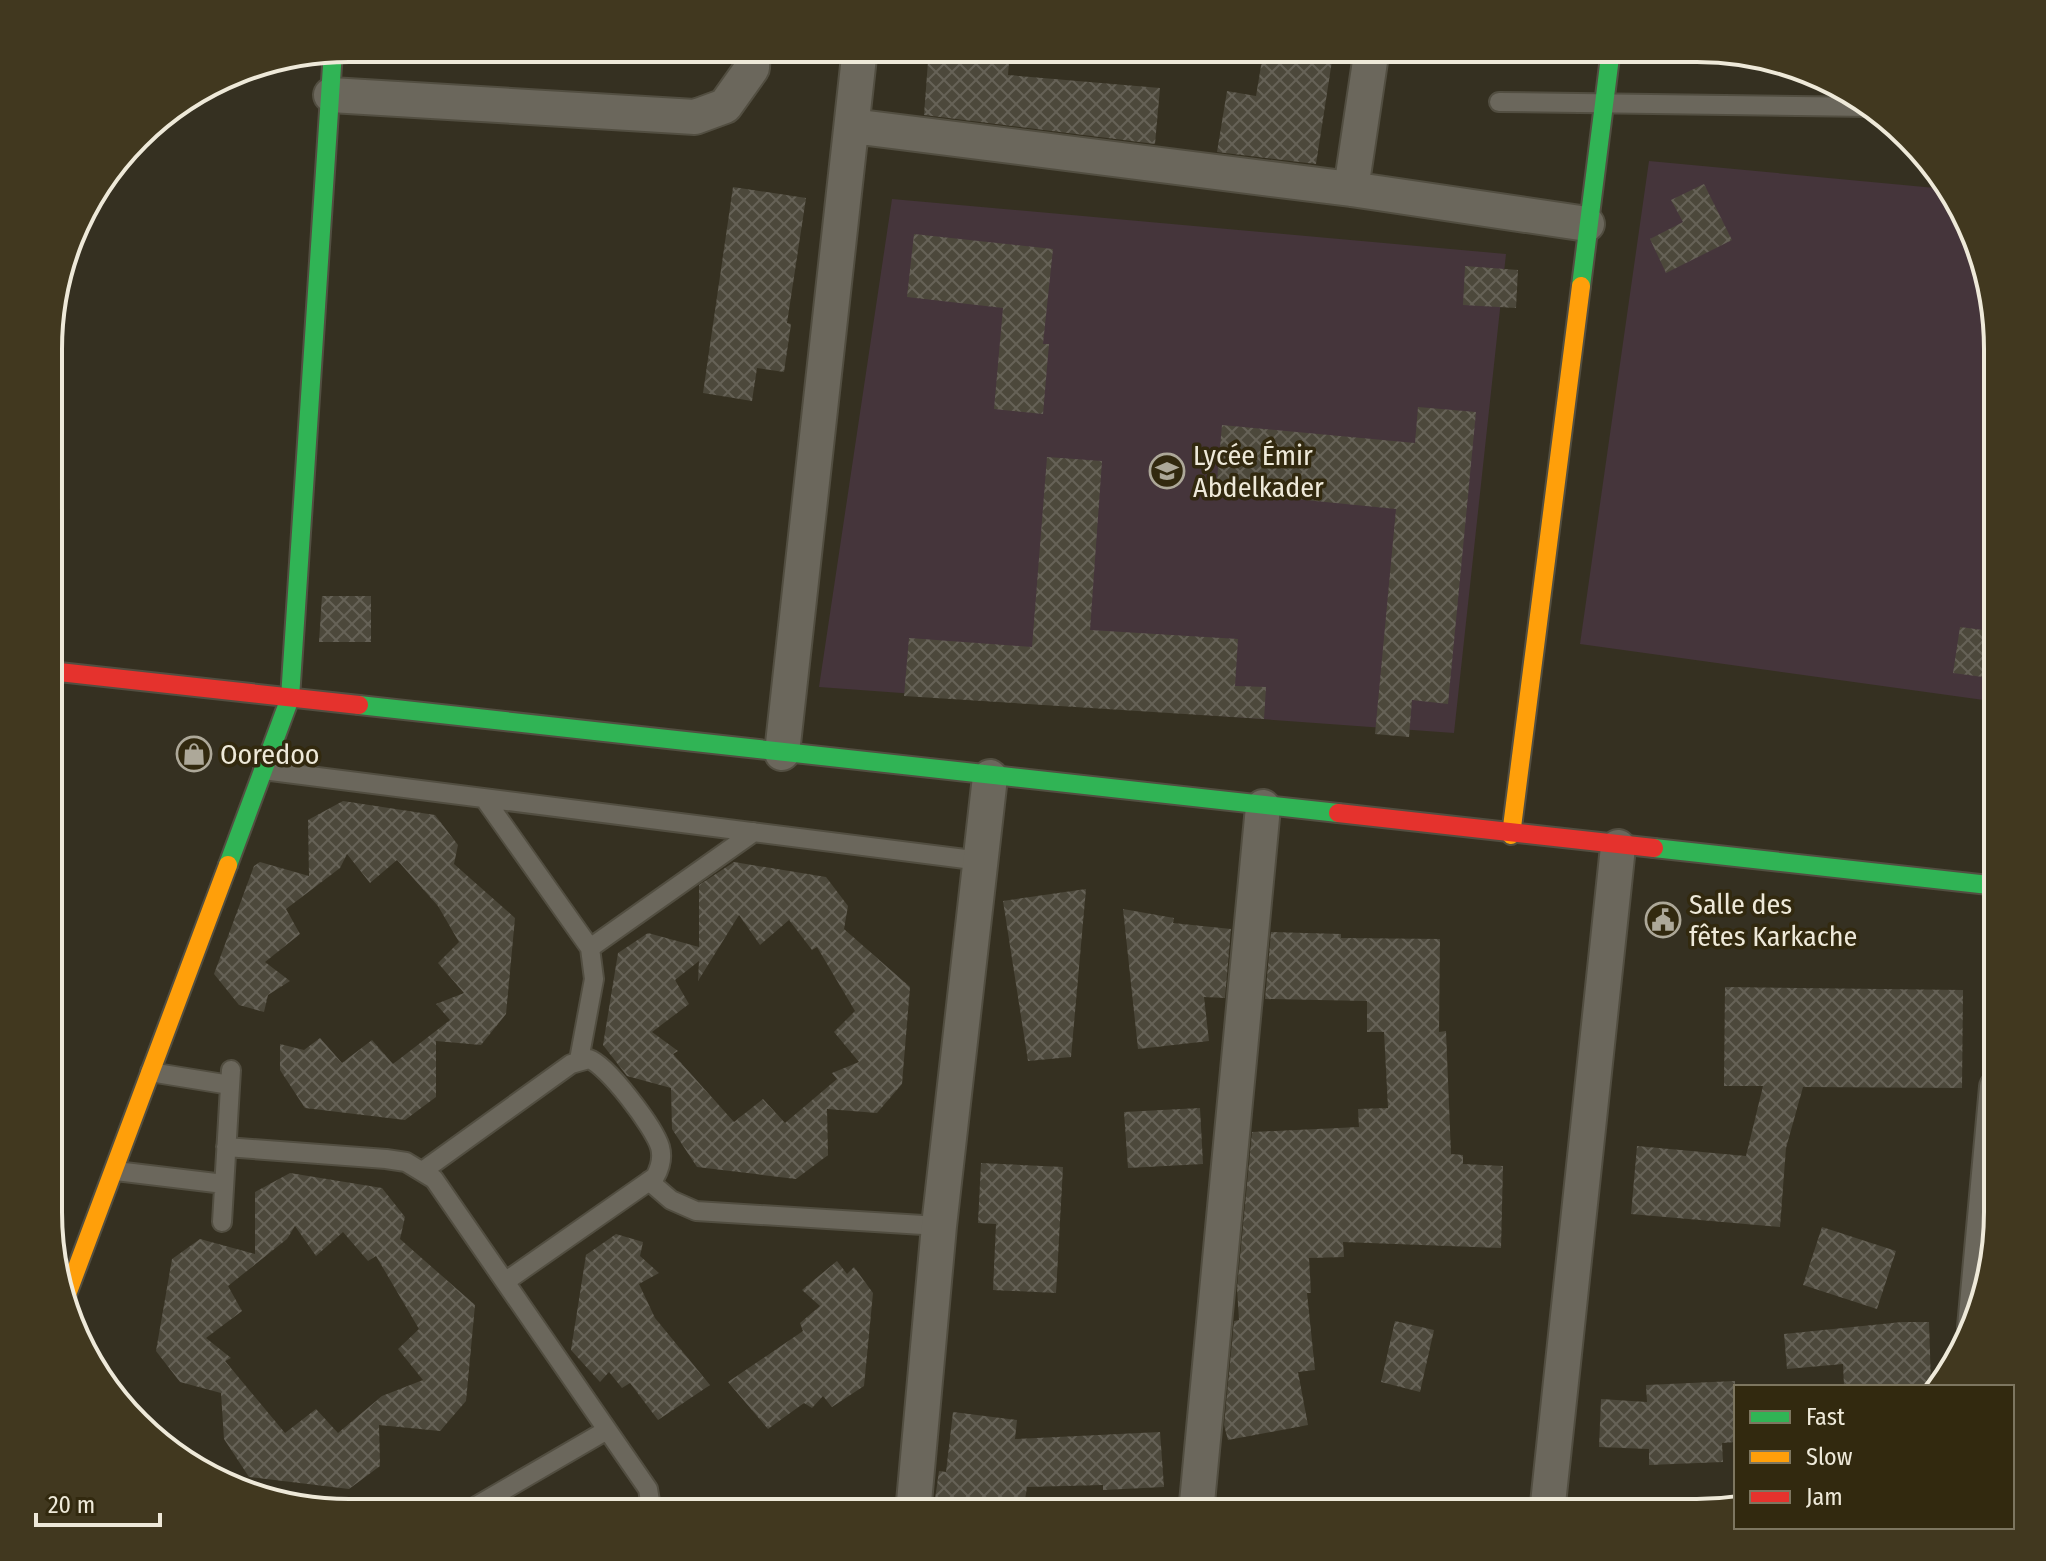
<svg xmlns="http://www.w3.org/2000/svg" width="2046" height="1561" viewBox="0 0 2046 1561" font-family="'Fira Sans Condensed',sans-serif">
<defs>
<pattern id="building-cross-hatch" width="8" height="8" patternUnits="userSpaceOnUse" patternTransform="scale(2)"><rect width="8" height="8" fill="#4c483b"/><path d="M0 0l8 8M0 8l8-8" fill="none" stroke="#666257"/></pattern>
</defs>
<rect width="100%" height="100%" fill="#353021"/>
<path fill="#45353b" d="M1649,161l297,28 21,28 31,132v353l-418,-58z
M892,199l614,55 -52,479 -635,-46z"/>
<path fill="url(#building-cross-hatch)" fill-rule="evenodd" d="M929,48h81l-2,27 152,13 -5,56 -231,-29z
M1264,48h70l-18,116 -99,-12 10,-61 29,5z
M1704,184l28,56 -66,33 -16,-34 33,-17 -12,-22z
M733,187l73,11 -19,125 4,1 -7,48 -27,-4 -5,33 -49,-8z
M914,234l139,15 -10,95h6l-6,70 -49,-5 9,-101 -96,-11z
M1465,266l53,4 -2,38 -53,-3z
M1418,407l58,5 -28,292 -36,-4 -3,37 -34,-3 21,-225 -180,-18 6,-66 193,18z
M1047,457l55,4 -12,169 148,9 -3,47 31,1 -2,32 -360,-23 5,-58 123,9z
M322,596h49v46h-52z
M1960,627l38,5v47l-45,-6z
M343,801l92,14 23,30 -4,19 61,54 -9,96 -25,31 -45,-4v56l-31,23 -100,-12 -25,-38v-26l24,6 16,-12 22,25 30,-23 21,24 57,-44 -14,-16 28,-11 -26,-30 21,-21 -21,-36 -41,-46 -27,23 -23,-29 -7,14 -54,41 14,25 -35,28 25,19 -22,14 -4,17 -25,-7 -25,-31 40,-108 6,-4 49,14 -1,-56z
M734,862l92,15 22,29 -4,23 66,58 -8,97 -25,29 -50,-4 1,46 -32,24 -99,-12 -25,-38 -1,-41 -44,-12 -24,-31 15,-92 30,-20 51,14v-62zM739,915l21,30 29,-25 23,30 5,-3 38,64 -21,21 25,30 -27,11 5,6 -52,44 -22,-24 -29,23 -61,-68 5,-3 -26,-19 37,-28 -14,-24 24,-19 -1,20z
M1086,889l-15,168 -43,4 -25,-160z
M1123,909l51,9 -1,5 58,6 -6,69 -21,-1 5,44 -71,8z
M1271,932l70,2v4l99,1 -1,93 7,-1 5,123 12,1v9l40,2 -2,82 -158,-6 1,15 -35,1 2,35h-4l8,77 -17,2 10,53 -80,15 -4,-15 10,-104 5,-1 -2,-32 15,-156 107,-5 -1,-18 30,-1 -4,-76h-17v-31l-102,-2z
M1725,987l238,3 -1,98 -159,-1 -17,61 -6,79 -149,-13 6,-68 109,10 17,-70h-39z
M1200,1108l3,56 -75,4 -4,-56z
M981,1163l82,4 -7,126 -63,-3 3,-66 -18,-1z
M290,1173l92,15 23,29 -5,22 75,66 -9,96 -26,30 -61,-6 1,41 -31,23 -100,-12 -25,-38 -3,-46 -41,-11 -24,-31 16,-92 28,-20 55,15v-62zM295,1226l21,30 27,-24 25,29 8,-5 43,73 -21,20 25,31 -41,16 -44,37 -22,-24 -31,24 -60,-72 6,-3 -25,-20 36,-27 -14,-25 59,-47z
M1822,1227l74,24 -19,58 -74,-24z
M616,1234l27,8 -3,14 19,17 -20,11 16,34 55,67 -52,35 -28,-37 -8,5 -13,-16 -9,10 -29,-32 15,-95z
M837,1261l10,13 7,-7 19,26 -9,93 -32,21 -9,-11 -11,12 -8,-5 -36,26 -40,-47 75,-51 -3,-8 20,-17 -18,-16z
M1395,1321l39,9 -14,62 -39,-10z
M1902,1322h27l2,62 -87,2 -1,-22 -56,5 -3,-35z
M1735,1381l1,61 -14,1 1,19 -74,3v-16l-50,-2 2,-48 46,3 -1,-17z
M953,1412l64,8 -2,19 145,-7 4,55 -61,3v-5l-76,2 -4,26h-90l6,-42 7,1z"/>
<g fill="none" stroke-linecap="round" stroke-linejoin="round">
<g stroke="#524e41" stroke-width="22">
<path id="lane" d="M1499,102l372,5
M263,770l718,91
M484,798l106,150 4,31 -15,81
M590,948l164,-116
M150,1072l80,13
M226,1147l160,12 20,3 28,17 214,310 4,24
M424,1170l147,-106 18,-5c18,6 65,68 71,88 3,11 0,21 -5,30l-149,104
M116,1171l108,13
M649,1181l22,19 25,11 243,15
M222,1222l9,-152
M466,1512l141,-82"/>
</g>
<g stroke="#524e41" stroke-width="38">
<path id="street" d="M331,95l364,22 30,-11 27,-38 1,-20
M852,126l499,63 236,35
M1351,189l21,-141
M782,753l78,-705
M1975,1327l22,-240
M913,1513l26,-287 51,-449
M1196,1513l67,-706
M1547,1513l71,-666"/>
</g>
<g stroke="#524e41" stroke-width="22">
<path id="fast" d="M1581,286l30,-237
M359,705l979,108
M1654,848l344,38
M228,865l62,-167 43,-647"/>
</g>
<g stroke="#524e41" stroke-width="22">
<path id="slow" d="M1511,835l70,-549
M66,1297l162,-432"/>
</g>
<g stroke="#524e41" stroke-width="22">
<path id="jam" d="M50,671l309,34
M1338,813l316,35"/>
</g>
<use href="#lane" stroke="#6b675c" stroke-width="18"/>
<use href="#street" stroke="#6b675c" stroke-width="34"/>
<use href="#fast" stroke="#30b455" stroke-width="18"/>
<use href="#slow" stroke="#ff9f0a" stroke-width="18"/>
<use href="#jam" stroke="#e5322d" stroke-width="18"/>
</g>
<defs>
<g id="school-ring" transform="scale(1.8)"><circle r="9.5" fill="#32290f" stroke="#ada899" stroke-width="1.5"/><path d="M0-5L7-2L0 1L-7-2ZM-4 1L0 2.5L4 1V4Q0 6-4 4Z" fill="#ada899"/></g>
<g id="shop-ring" transform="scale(1.8)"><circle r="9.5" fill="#32290f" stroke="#ada899" stroke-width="1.5"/><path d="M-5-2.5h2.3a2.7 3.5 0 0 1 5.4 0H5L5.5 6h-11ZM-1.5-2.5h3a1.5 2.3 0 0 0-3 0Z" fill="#ada899"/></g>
<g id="civic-ring" transform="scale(1.8)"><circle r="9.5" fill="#32290f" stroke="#ada899" stroke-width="1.5"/><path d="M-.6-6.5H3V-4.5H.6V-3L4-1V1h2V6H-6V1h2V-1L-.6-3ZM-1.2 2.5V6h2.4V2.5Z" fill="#ada899"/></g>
</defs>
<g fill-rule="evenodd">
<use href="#school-ring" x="1167" y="471"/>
<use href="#shop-ring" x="194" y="754"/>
<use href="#civic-ring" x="1663" y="920"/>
</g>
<g text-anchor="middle" stroke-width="7" stroke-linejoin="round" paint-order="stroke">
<g font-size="28" fill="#eee9d9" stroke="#32290f" text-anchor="start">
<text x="1193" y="465">Lycée Émir<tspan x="1193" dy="32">Abdelkader</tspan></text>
<text x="220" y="764">Ooredoo</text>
<text x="1689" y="914">Salle des<tspan x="1689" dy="32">fêtes Karkache</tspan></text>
</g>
</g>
<path d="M0 0H2046V1561H0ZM349 62H1697A287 287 0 0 1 1984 349V1212A287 287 0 0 1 1697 1499H349A287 287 0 0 1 62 1212V349A287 287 0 0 1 349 62Z" fill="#41381f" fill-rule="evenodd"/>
<path fill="none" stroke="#eee9d9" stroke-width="4" d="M349 62H1697A287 287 0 0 1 1984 349V1212A287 287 0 0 1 1697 1499H349A287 287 0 0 1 62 1212V349A287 287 0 0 1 349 62Z"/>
<rect x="1734" y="1385" width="280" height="144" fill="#32290f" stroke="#7d7660" stroke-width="2"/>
<rect x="1750" y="1411" width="40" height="12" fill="#30b455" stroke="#7d7660" stroke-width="2"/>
<text x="1806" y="1425" font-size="24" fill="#eee9d9">Fast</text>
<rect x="1750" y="1451" width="40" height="12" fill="#ff9f0a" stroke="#7d7660" stroke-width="2"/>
<text x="1806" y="1465" font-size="24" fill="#eee9d9">Slow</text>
<rect x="1750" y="1491" width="40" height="12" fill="#e5322d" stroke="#7d7660" stroke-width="2"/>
<text x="1806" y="1505" font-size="24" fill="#eee9d9">Jam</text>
<path d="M36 1513v12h124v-12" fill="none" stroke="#eee9d9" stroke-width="4"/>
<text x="48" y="1513" font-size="24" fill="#eee9d9" stroke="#32290f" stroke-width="6" paint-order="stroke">20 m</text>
</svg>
